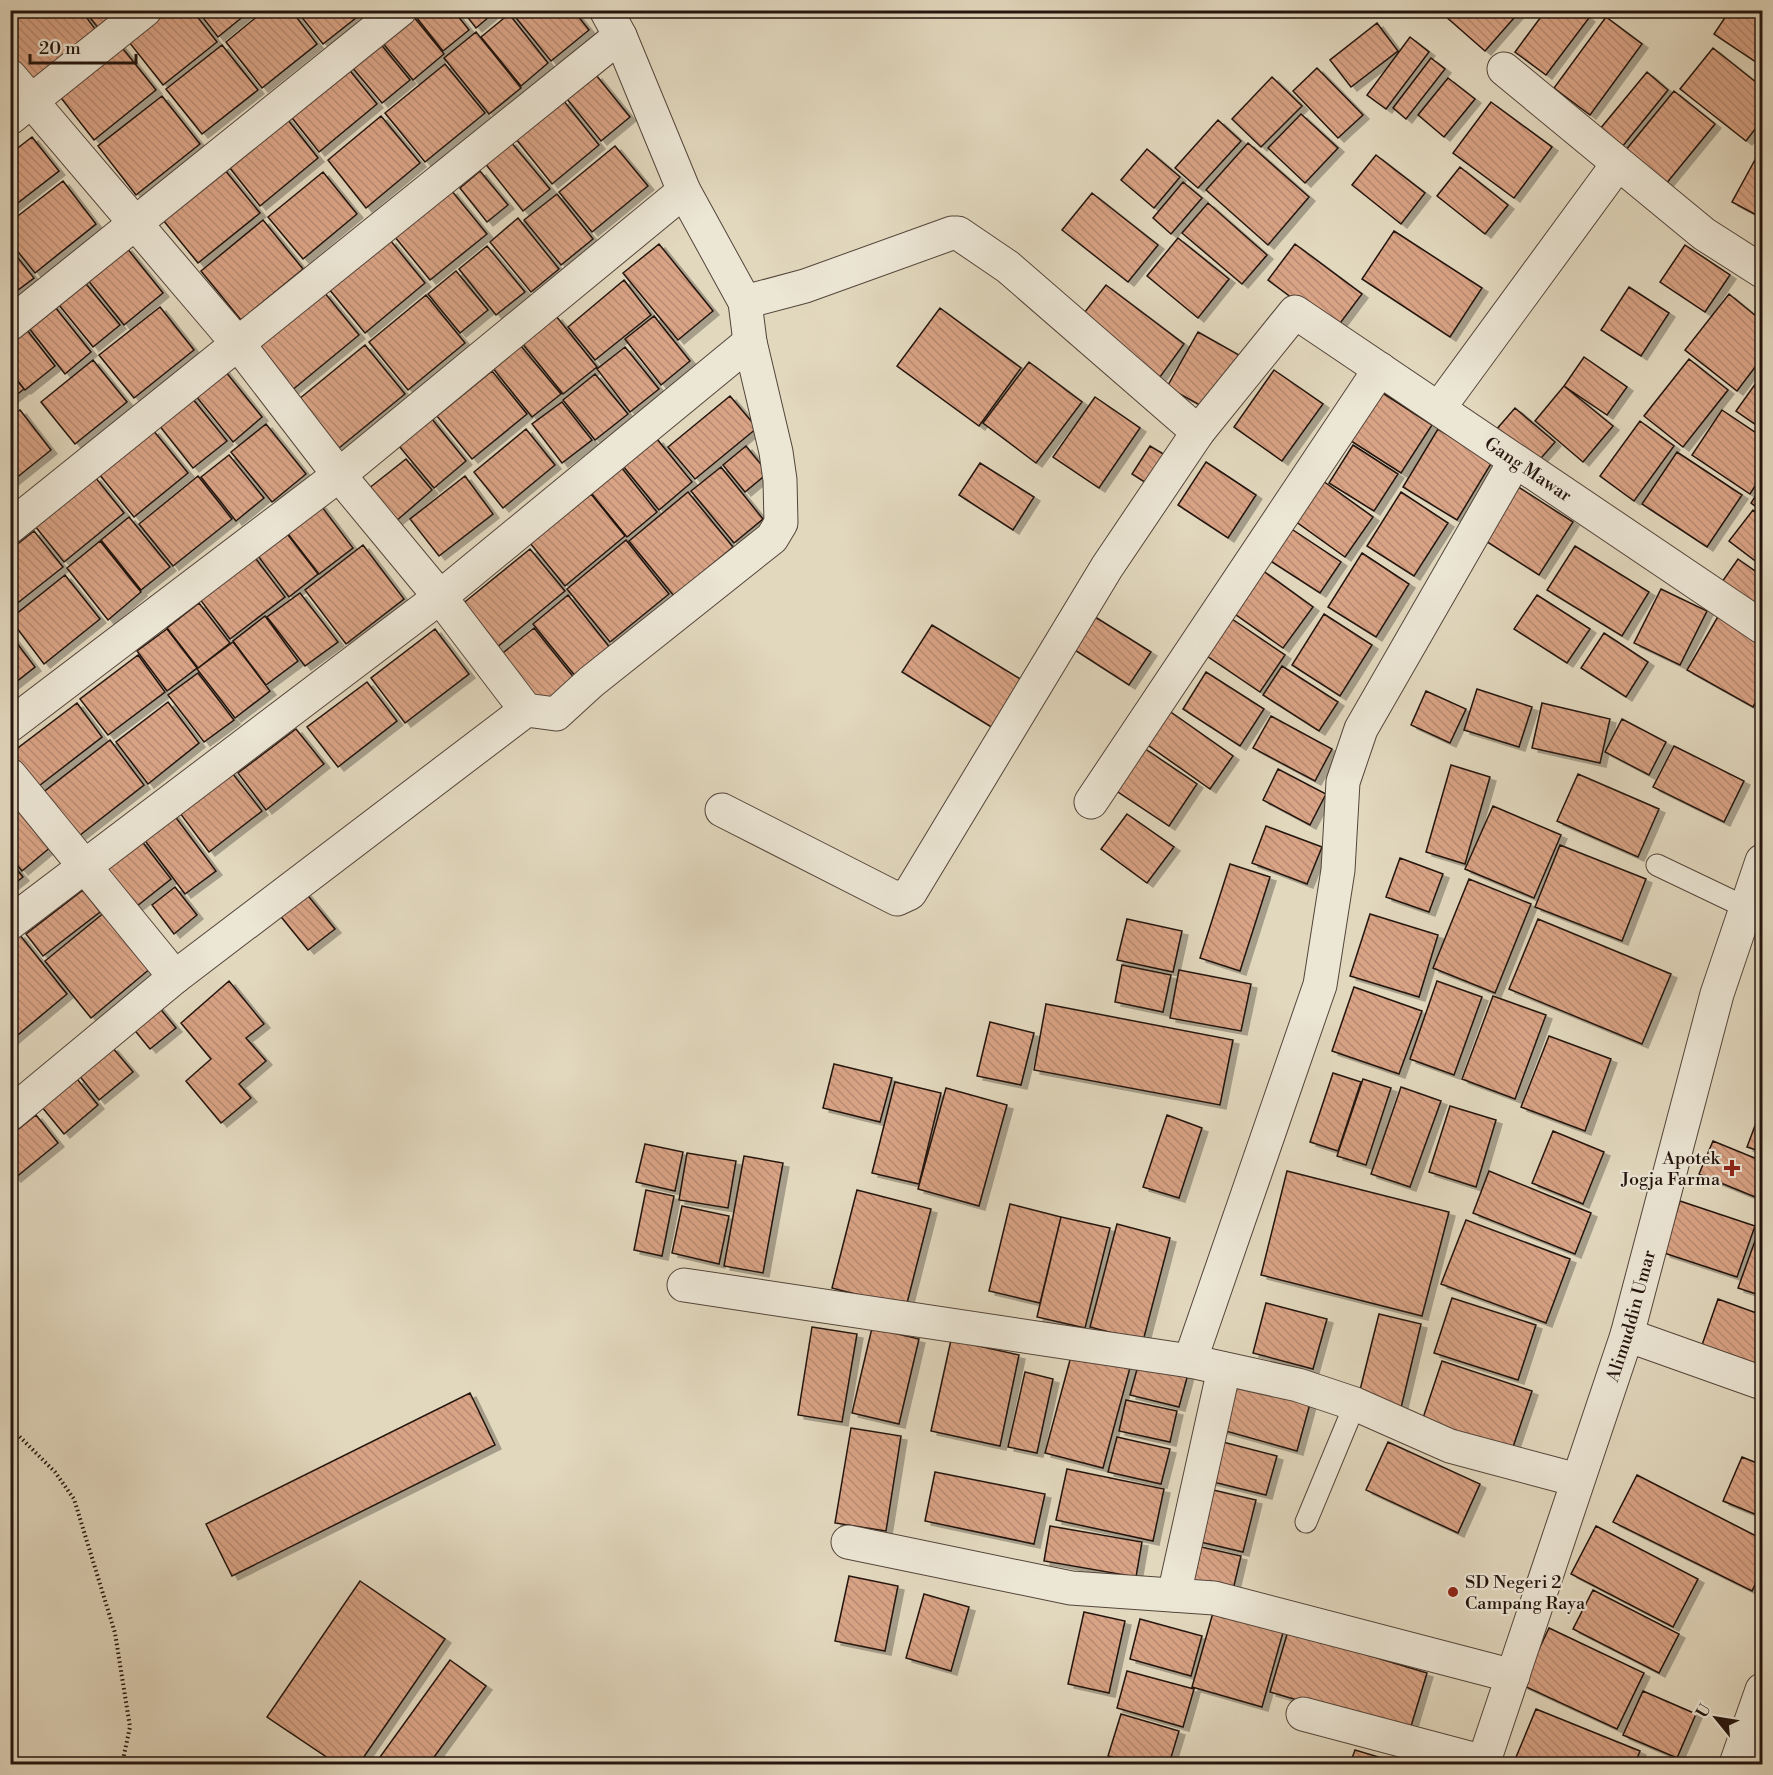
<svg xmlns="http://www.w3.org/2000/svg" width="1773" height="1775" viewBox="0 0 1773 1775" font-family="'Libre Bodoni',serif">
<defs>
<pattern id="building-back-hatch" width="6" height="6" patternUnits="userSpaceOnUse" patternTransform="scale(1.5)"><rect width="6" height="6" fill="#d9a385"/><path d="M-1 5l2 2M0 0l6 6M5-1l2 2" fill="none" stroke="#ba8b72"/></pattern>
<filter id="shadow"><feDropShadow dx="6" dy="4" stdDeviation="0" flood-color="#0004"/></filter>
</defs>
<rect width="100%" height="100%" fill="#e2d8be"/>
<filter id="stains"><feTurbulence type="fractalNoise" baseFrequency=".00333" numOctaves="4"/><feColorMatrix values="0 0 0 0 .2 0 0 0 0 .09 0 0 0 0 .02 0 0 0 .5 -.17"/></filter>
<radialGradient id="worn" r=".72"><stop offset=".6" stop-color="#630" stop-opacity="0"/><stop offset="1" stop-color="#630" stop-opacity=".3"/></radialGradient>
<path fill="url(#building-back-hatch)" stroke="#24140e" stroke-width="1.5" filter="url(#shadow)" d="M21,10h60l17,23 -65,51 -23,-29v-36z
M84,10h38l-23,19z
M170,10h22l25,32 -54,43 -34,-43z
M197,10h54l-33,27z
M265,10h26l26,34 -55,44 -36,-46z
M296,10h70l-43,34z
M426,10h27l16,20 -26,21 -26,-33z
M462,10h35l-21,18z
M517,10h56l16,20 -38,31 -38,-47z
M1450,10h71l-36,41 -40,-35z
M1546,10h33l10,8 -43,57 -31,-23z
M1730,10h32v56l-48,-32z
M509,14l39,49 -27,23 -40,-49z
M413,16l31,38 -31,26 -31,-38z
M1606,17l36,27 -52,71 -36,-27z
M1377,23l21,28 -47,36 -21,-27z
M476,32l45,56 -32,26 -45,-56z
M1410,37l19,15 -43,57 -19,-14z
M116,40l40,50 -62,50 -40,-51z
M379,42l31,38 -28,23 -31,-37z
M222,45l36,45 -56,44 -36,-45z
M1713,48l49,39v33l-16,21 -66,-52z
M1431,58l14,11 -39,50 -13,-11z
M445,64l40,49 -60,49 -40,-49z
M347,67l30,37 -58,48 -30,-38z
M1317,68l46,47 -25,23 -45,-47z
M1647,72l21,18 -46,57 -22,-18z
M596,75l34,42 -29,24 -34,-42z
M1272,77l30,29 -41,41 -29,-28z
M1448,78l27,21 -31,38 -26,-22z
M1674,91l41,33 -54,66 -40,-34z
M162,96l38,48 -64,51 -38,-49z
M563,100l36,45 -47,39 -36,-45z
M1491,102l61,45 -38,51 -61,-45z
M1301,114l37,34 -33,35 -37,-35z
M284,115l34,43 -58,48 -34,-43z
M381,116l39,47 -54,45 -38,-48z
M1218,120l23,21 -43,47 -23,-20z
M32,137l27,34 -49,38v-55z
M510,141l40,48 -27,22 -39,-49z
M1248,143l61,54 -41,48 -62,-55z
M615,146l33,40 -56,46 -33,-40z
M1762,147v71l-30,-16z
M1147,149l33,28 -26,31 -33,-28z
M1376,155l49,38 -24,31 -49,-39z
M220,164l40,49 -62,50 -39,-48z
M1460,167l48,38 -23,29 -48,-38z
M480,171l28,34 -21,17 -27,-34z
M323,172l34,42 -54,45 -35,-42z
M63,181l33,43 -61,49 -25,-31v-20z
M1183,182l19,16 -31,36 -18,-16z
M451,190l36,44 -57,46 -35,-43z
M1092,193l66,52 -30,37 -66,-52z
M557,194l36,45 -32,26 -37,-45z
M1208,203l59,52 -25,29 -60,-51z
M518,218l41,51 -28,23 -41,-50z
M263,220l40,49 -62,51 -40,-49z
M1394,231l88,57 -32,49 -88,-58z
M1178,238l51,41 -31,39 -51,-42z
M390,240l35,43 -60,50 -36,-44z
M659,244l54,67 -35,29 -55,-67z
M1295,244l67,50 -27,36 -67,-50z
M1685,245l45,30 -25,37 -45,-30z
M487,246l38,46 -29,23 -37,-46z
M126,247l37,46 -39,32 -37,-46z
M10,248l24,30 -24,18z
M456,271l32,39 -28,23 -32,-39z
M82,279l38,46 -27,22 -38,-47z
M624,280l27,35 -56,45 -27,-33z
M1106,285l78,59 -24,33 -79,-60z
M1629,287l40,26 -28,43 -40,-26z
M324,292l35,43 -68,56 -35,-43z
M1729,294l33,27v37l-25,33 -52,-41z
M426,295l39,48 -57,47 -39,-48z
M51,302l40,50 -26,22 -40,-51z
M160,307l34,43 -60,48 -35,-43z
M940,308l81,60 -42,58 -82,-60z
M556,316l41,51 -34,27 -41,-51z
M654,316l36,45 -29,24 -36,-46z
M23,325l32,41 -30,24 -15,-19v-35z
M1198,332l41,23 -30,55 -42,-23z
M515,339l46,55 -29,23 -44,-55z
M365,345l40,49 -66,54 -40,-49z
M625,347l34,42 -29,23 -33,-43z
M1584,357l43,30 -20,28 -43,-29z
M1689,359l39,31 -45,57 -39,-31z
M93,360l34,42 -52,42 -34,-42z
M1029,362l53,40 -46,61 -53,-40z
M221,366l41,51 -29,25 -42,-52z
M1274,370l49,34 -41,57 -48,-34z
M492,371l35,43 -55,45 -35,-43z
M10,372l14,17 -14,11z
M595,374l33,40 -33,26 -32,-40z
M1756,383l6,4v42l-26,-18z
M1564,386l49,40 -30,36 -48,-41z
M1378,390l54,35 -31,48 -53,-34z
M188,393l39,48 -34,27 -38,-48z
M730,396l27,32 -62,51 -27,-32z
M1095,397l45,31 -41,60 -46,-31z
M562,402l30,38 -30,23 -30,-39z
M1515,408l40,34 -20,23 -40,-34z
M20,410l31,40 -41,33v-66z
M1722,410l40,27v38l-12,19 -58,-39z
M427,413l39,48 -32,27 -40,-48z
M1640,421l34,25 -40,55 -34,-25z
M266,424l40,50 -34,28 -41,-50z
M526,429l29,36 -52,43 -29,-36z
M1438,429l54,33 -35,58 -54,-33z
M153,430l35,43 -54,44 -35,-43z
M657,439l35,43 -33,28 -36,-44z
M1353,445l45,29 -24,37 -45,-28z
M746,446l22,27 -23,19 -22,-27z
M1150,446l20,12 -19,28 -19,-12z
M1677,452l65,43 -35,52 -65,-43z
M229,455l35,43 -28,23 -35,-44z
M406,459l26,31 -37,32 -27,-33z
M617,462l40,50 -30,25 -40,-49z
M1206,462l50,33 -28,43 -50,-33z
M980,463l54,34 -21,33 -54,-35z
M721,467l42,52 -29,24 -43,-52z
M198,476l34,43 -59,47 -34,-42z
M465,476l28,38 -54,42 -29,-37z
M95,477l29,36 -60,49 -29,-36z
M1323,481l50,36 -28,40 -50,-36z
M1512,483l61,39 -34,53 -61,-39z
M1762,486v25l-11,-8z
M688,492l45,55 -59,49 -45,-55z
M1401,492l47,31 -34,53 -47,-30z
M591,494l34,42 -60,50 -35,-43z
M316,499l37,49 -34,26 -37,-48z
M1753,510l9,7v49l-33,-25z
M129,517l41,50 -29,23 -40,-50z
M281,526l37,48 -29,23 -37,-49z
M1290,528l51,34 -21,31 -51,-33z
M34,531l29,36 -53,42v-59z
M626,540l43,54 -59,48 -43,-53z
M100,541l41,51 -33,28 -41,-52z
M363,545l41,54 -58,45 -41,-54z
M1575,546l74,46 -27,44 -75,-46z
M530,549l35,42 -69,57 -35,-43z
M1362,553l47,31 -33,53 -48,-30z
M253,555l32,42 -55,42 -31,-41z
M1738,559l24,17v45l-45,-32z
M1262,570l51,37 -30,41 -51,-36z
M65,575l35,44 -56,45 -34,-45z
M1661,589l46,22 -27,54 -46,-22z
M300,593l38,49 -33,24 -38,-49z
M568,595l43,54 -35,28 -43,-53z
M1537,595l53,34 -23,34 -53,-34z
M199,603l31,40 -32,25 -31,-40z
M1084,610l67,42 -22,33 -65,-42z
M1720,613l42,24v52l-9,18 -66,-37z
M1324,614l48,31 -32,51 -48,-31z
M265,616l33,45 -32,24 -33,-44z
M1229,617l56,38 -25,37 -56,-38z
M932,625l90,55 -29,48 -91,-56z
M534,628l41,51 -34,28 -42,-51z
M167,629l30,39 -30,23 -30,-40z
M435,629l34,45 -64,49 -34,-45z
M1604,633l44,29 -22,35 -45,-29z
M10,634l25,33 -24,19h-1z
M233,642l37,49 -35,27 -38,-49z
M138,655l27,37 -57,43 -28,-36z
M1282,666l56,36 -19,29 -56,-36z
M1206,672l58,37 -24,37 -57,-37z
M198,673l36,47 -30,22 -36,-47z
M367,682l30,39 -59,46 -31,-40z
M1477,689l55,18 -13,40 -55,-17z
M10,690l7,9 -7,5z
M1426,691l40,18 -16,34 -39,-18z
M168,702l31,41 -51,41 -32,-42z
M77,703l25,34 -67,52 -25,-35z
M1542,703l68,16 -10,44 -68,-15z
M1165,708l68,48 -23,33 -68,-48z
M1271,716l61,33 -17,32 -62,-33z
M1622,719l44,23 -17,33 -44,-23z
M296,729l28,35 -58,46 -28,-37z
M110,740l34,45 -69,54 -34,-45z
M1674,746l70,35 -20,41 -71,-35z
M1144,748l53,36 -28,42 -54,-36z
M1451,765l39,12 -25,87 -39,-12z
M229,769l33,42 -53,41 -32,-43z
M1278,769l48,25 -16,31 -47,-25z
M1578,774l81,35 -21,48 -81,-36z
M10,797l42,49 -30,25 -12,-15z
M1493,806l68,29 -27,63 -69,-29z
M171,811l45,60 -31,23 -45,-60z
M1127,814l47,33 -27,36 -46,-34z
M1266,826l56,21 -15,37 -55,-21z
M141,840l30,39 -39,31 -30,-39z
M1560,845l86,34 -24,62 -87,-34z
M1400,858l43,16 -14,38 -43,-15z
M10,861l13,16 -13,10z
M1230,864l40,13 -30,94 -40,-13z
M1469,879l62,25 -36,89 -62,-25z
M175,887l22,28 -23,19 -22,-29z
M83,890l17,22 -57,44 -17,-22z
M305,892l30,37 -27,21 -30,-37z
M1762,896v32l-10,-4z
M105,912l46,56 -60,50 -46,-57z
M1370,914l68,21 -19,62 -69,-21z
M1127,919l55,12 -9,41 -56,-12z
M1538,919l133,55 -29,70 -133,-55z
M19,934l48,60 -54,45 -3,-98z
M1122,965l49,10 -8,37 -48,-10z
M1179,970l72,14 -10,47 -71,-13z
M229,981l35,43 -18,14 20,23 -27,23 12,14 -30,25 -35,-42 25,-22 -30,-36z
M1437,981l45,16 -28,78 -44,-16z
M1354,987l68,24 -23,63 -67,-23z
M1493,996l53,19 -31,84 -53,-20z
M153,1000l23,28 -26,21 -22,-27z
M1046,1004l187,36 -13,65 -186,-35z
M990,1022l44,11 -13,52 -44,-9z
M1549,1036l62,23 -26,72 -64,-24z
M112,1047l21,25 -34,28 -21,-26z
M834,1064l58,14 -12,44 -57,-14z
M1333,1073l28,9 -23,69 -28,-9z
M77,1079l21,26 -34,29 -22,-27z
M1363,1079l28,9 -25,77 -29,-9z
M895,1082l46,11 -22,91 -47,-11z
M1401,1087l40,14 -31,86 -39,-13z
M946,1088l61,17 -28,101 -61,-17z
M1450,1106l46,14 -20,67 -47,-15z
M1762,1107v45l-15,-5z
M36,1115l22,28 -43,35 -5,-5v-37z
M1167,1115l35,13 -23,70 -36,-11z
M1553,1131l51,21 -21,52 -51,-21z
M1713,1141l49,20v17l-7,19 -56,-23z
M645,1144l38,8 -8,39 -39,-9z
M687,1153l49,8 -8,47 -49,-8z
M744,1156l39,7 -20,110 -39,-7z
M1287,1171l162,41 -27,104 -161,-41z
M1489,1171l102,42 -16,41 -102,-41z
M646,1190l28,6 -12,60 -28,-6z
M857,1190l74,19 -25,98 -74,-19z
M1680,1201l75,25 -18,51 -73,-24z
M1762,1202v18l-5,-2z
M1010,1204l51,13 -21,86 -51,-12z
M682,1206l47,10 -10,48 -47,-11z
M1061,1217l49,11 -25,100 -48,-11z
M1466,1220l104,39 -24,64 -105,-39z
M1117,1224l53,14 -27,103 -53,-14z
M1759,1230l3,1v65l-24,-8z
M1452,1298l84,27 -18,55 -84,-27z
M1718,1299l44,16v51l-60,-21z
M1266,1303l61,16 -14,50 -60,-16z
M1379,1314l42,10 -20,84 -43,-10z
M812,1327l45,7 -15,88 -44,-7z
M872,1328l47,11 -20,85 -47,-11z
M951,1340l68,15 -19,91 -69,-15z
M1073,1349l58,15 -28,104 -58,-15z
M1442,1361l90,30 -20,59 -90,-29z
M1139,1362l49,12 -9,33 -49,-12z
M1025,1372l28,7 -16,74 -29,-6z
M1229,1377l82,23 -14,51 -82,-23z
M470,1393l25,52 -263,131 -26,-52z
M1126,1400l51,11 -7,31 -51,-11z
M851,1428l50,8 -15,95 -51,-8z
M1117,1437l53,12 -9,35 -53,-12z
M1219,1441l58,15 -11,39 -57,-14z
M1388,1442l92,42 -22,49 -92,-43z
M1742,1457l20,8v36l-5,14 -34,-14z
M1067,1469l97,20 -11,52 -97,-21z
M935,1472l110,22 -11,50 -109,-23z
M1637,1475l125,64v31l-10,21 -139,-69z
M1209,1489l47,11 -13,52 -47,-11z
M1050,1526l92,16 -6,35 -92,-16z
M1596,1526l102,53 -25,48 -102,-53z
M1197,1546l44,10 -9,38 -44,-11z
M849,1576l49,10 -13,65 -50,-10z
M360,1581l85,58 -86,125h-22l-70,-47z
M1593,1590l86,44 -20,39 -86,-44z
M924,1594l45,13 -18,64 -45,-13z
M1216,1602l70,20 -24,85 -70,-20z
M1084,1612l41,9 -16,72 -41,-9z
M1140,1619l62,17 -11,40 -61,-17z
M1549,1628l95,45 -27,56 -95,-44z
M1288,1631l139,42 -18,60 -139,-41z
M450,1660l36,26 -57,78h-54z
M1127,1671l67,18 -11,38 -66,-19z
M1643,1691l53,23 -19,44 -54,-23z
M1536,1709l104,42 -5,13h-114l-7,-2z
M1121,1714l58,17 -10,33h-30l-31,-8z
M1355,1750l44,13 -1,1h-48z"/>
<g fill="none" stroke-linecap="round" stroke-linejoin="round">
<g stroke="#54453a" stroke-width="23">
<path id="service" d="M1657,865l88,42
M1306,1522l49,-118"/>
</g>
<g stroke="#54453a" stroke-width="35">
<g id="minor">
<path d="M1504,69l200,165 58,37"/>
<path d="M10,76l229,269 100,130 101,122 86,113 30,4 35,-32 181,-144 9,-15 -1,-43 -4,-28 -26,-110 -5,-40 -61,-111 -64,-155 -14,-26"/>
<path d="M10,118l135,-108"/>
<path d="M745,302l60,-16 147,-53h6l50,34 190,165"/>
<path d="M10,324l390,-314"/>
<path d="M1439,408l178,-243"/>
<path d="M10,527l610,-491"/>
<path d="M10,725l329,-250 345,-284"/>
<path d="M10,775l165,202"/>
<path d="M1091,802l289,-433"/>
<path id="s1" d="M722,810l175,89 13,-6 197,-326 91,-135 97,-120 467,315"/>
<path d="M10,923l430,-326 310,-255"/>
<path d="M10,1114l165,-137 351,-267"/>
<path d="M684,1285l506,76 108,24 57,19 95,42 127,34"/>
<path d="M1627,1335l135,48"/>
<path d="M1190,1361l130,-376 18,-115 5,-88 18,-53 154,-268"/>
<path d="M848,1542l223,46 143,10 299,78"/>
<path d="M1174,1595l50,-226"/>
<path d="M1303,1714l181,48"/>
<path d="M1736,1764l26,-74"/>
</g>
</g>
<g stroke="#54453a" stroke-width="35">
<g id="tertiary">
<path id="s2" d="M1483,1764l144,-429 90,-341 45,-133"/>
</g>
</g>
<path stroke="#24140e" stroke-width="4" stroke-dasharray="1.5 3" stroke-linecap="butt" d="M10,1427l45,45 19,27 41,134 15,94 -8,37"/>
<use href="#service" stroke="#ece6d5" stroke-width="21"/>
<use href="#minor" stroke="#ece6d5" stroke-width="33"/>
<use href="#tertiary" stroke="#ece6d5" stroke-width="33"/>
</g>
<g fill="#8f2418" stroke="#ece6d5" stroke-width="2">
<path d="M1729 1159h6v6h6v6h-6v6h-6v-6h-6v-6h6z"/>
<circle cx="1453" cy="1592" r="6"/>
</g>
<g text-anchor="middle" stroke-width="4.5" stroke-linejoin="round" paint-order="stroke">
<g font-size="18" fill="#24140e" stroke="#ece6d5">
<text dy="6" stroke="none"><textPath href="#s1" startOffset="1190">Gang Mawar</textPath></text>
<text dy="6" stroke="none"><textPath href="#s2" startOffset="472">Alimuddin Umar</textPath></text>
</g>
<g font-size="18" fill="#24140e" stroke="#ece6d5" text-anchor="end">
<text x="1720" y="1164">Apotek<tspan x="1720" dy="21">Jogja Farma</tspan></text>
<text x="1465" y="1588" text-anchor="start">SD Negeri 2<tspan x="1465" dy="21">Campang Raya</tspan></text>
</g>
</g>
<rect width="1773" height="1775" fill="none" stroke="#e2d8be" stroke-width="36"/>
<rect x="12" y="12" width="1749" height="1751" fill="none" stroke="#24140e" stroke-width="3"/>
<rect x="18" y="18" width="1737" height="1739" fill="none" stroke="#24140e" stroke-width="1.5"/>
<g transform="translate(1716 1718) rotate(300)" stroke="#ece6d5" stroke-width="4.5" paint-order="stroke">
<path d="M0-4.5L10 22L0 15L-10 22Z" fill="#24140e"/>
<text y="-9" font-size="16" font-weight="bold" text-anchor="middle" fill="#24140e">U</text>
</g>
<path d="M30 54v9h106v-9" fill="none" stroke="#24140e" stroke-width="3"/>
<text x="39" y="54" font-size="18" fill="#24140e" stroke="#ece6d5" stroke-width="4.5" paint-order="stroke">20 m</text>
<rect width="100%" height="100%" filter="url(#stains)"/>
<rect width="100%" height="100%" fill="url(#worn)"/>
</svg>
